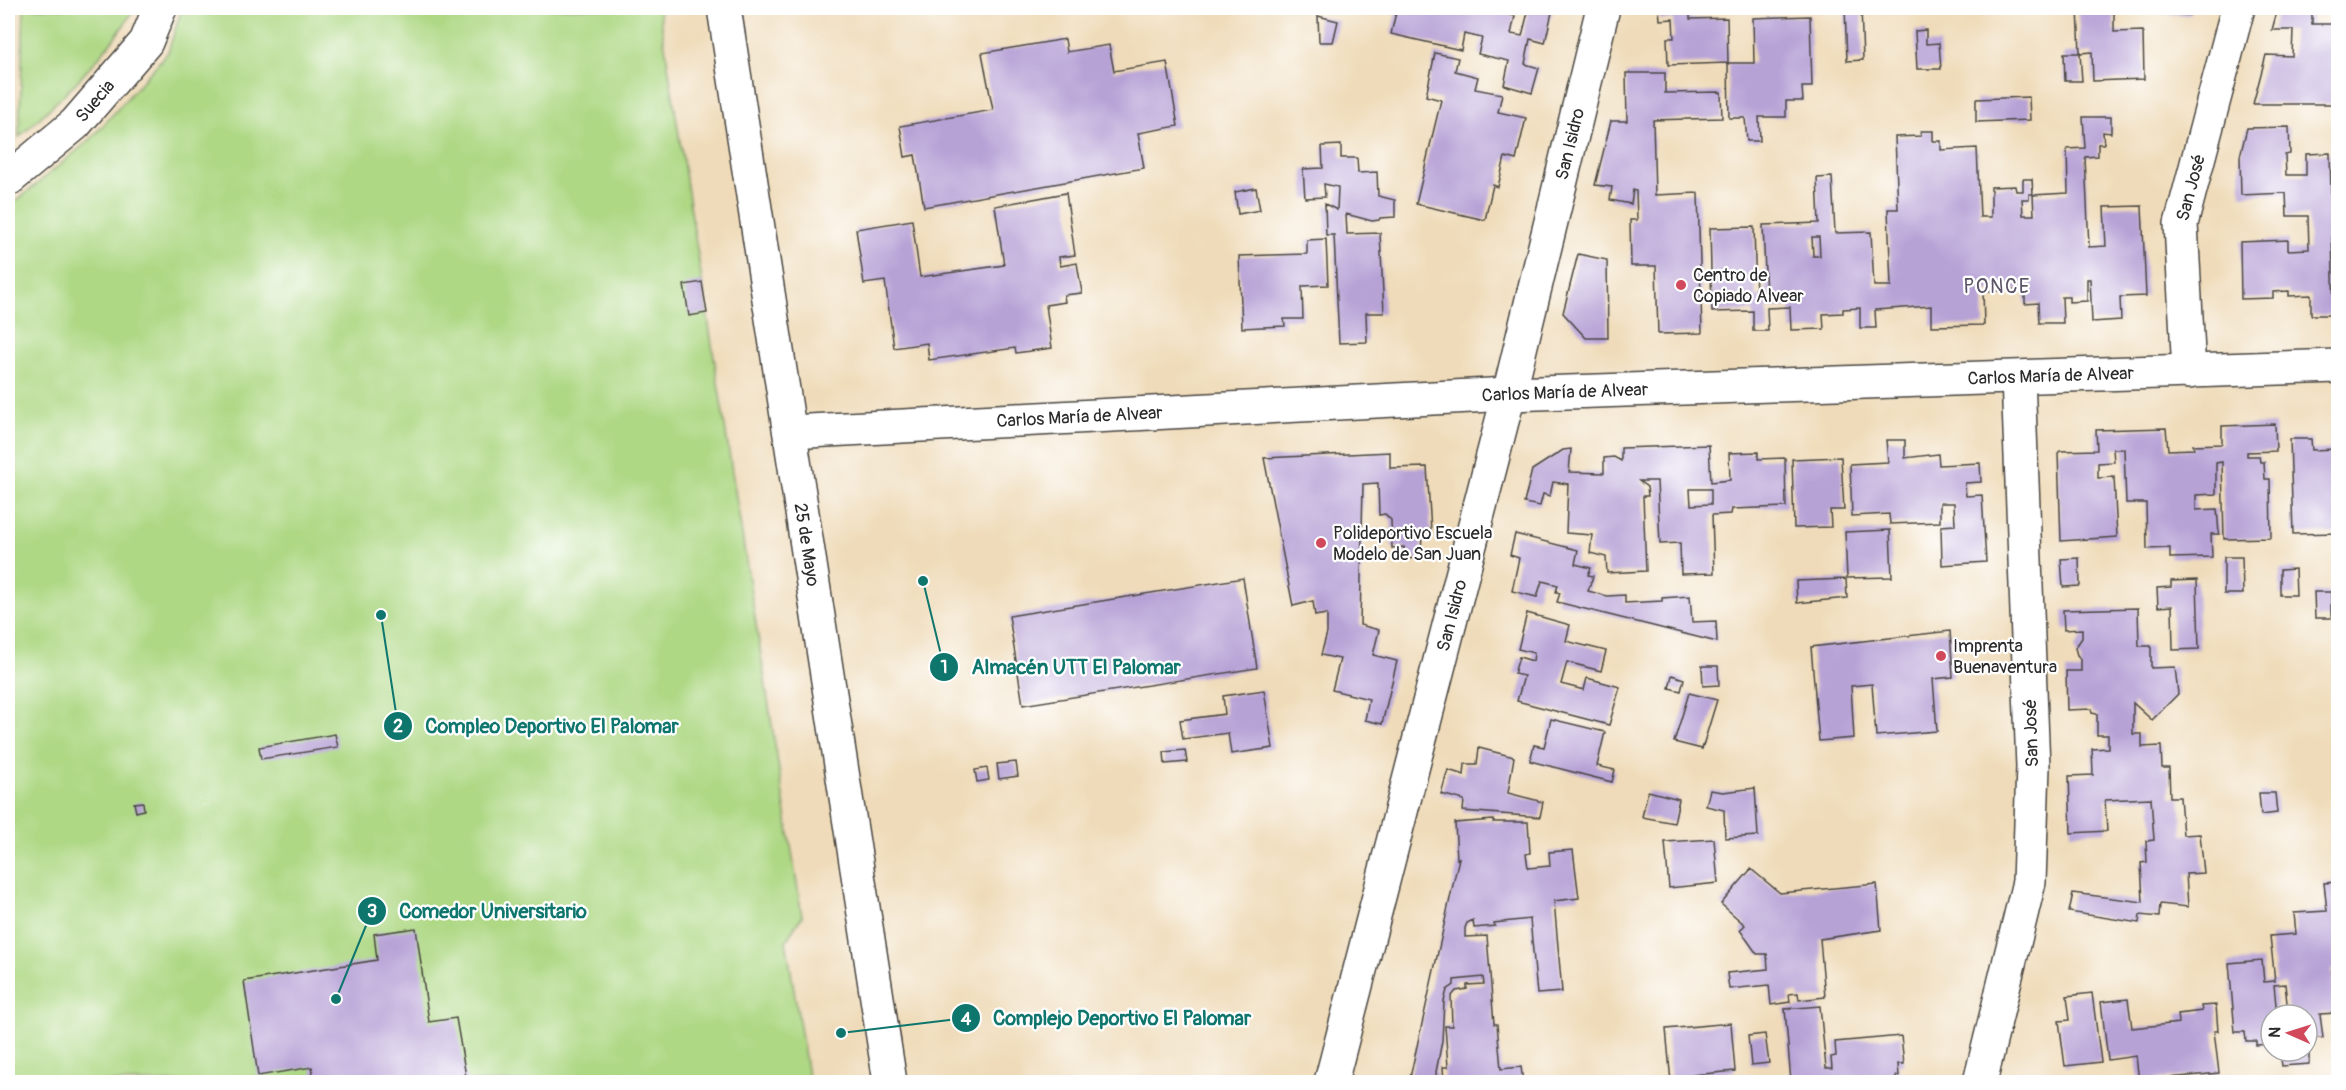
<svg xmlns="http://www.w3.org/2000/svg" width="2346" height="1090" viewBox="0 0 2346 1090" font-family="Pangolin,sans-serif">
<rect width="100%" height="100%" fill="#fff"/>
<filter id="ink" filterUnits="userSpaceOnUse"><feTurbulence type="fractalNoise" baseFrequency=".0167" numOctaves="2"/><feDisplacementMap in="SourceGraphic" scale="12" xChannelSelector="R" yChannelSelector="G"/><feConvolveMatrix kernelMatrix="1 2 1 2 8 2 1 2 1" color-interpolation-filters="sRGB"/></filter>
<filter id="wash" filterUnits="userSpaceOnUse"><feTurbulence type="fractalNoise" baseFrequency=".008" numOctaves="4" result="noise"/><feDisplacementMap in="SourceGraphic" scale="24" xChannelSelector="R" yChannelSelector="G"/><feGaussianBlur stdDeviation="1.35" result="paint"/><feColorMatrix in="noise" values="0 0 0 0 0 0 0 0 0 0 0 0 0 0 0 0 0 1.4 0 .05"/><feComposite in="paint" operator="in"/></filter>
<g filter="url(#wash)">
<rect width="100%" height="100%" fill="#efdbb9"/>
<path fill="#aed884" stroke="#6c8258" stroke-width="1.5" d="M24,8h111c-30,49 -73,90 -116,129z
M182,8h477l143,908 -16,25 23,141h-801v-874l83,-69 77,-87z"/>
<g id="blocks">
<path fill="#b7a2d6" fill-rule="evenodd" d="M1397,8h60l-1,4 14,3 1,-7h8l36,8 -4,18 11,2 7,-28h24l-8,35 -15,-4 -5,25 14,4 -7,25 -28,-8 5,-24 -31,-7 4,-16 -18,-4 -3,16 -70,-16z
M1659,8h31v11l37,-1 1,45h26l-1,-45 57,-2 2,71h-10l1,14h-17v16h-27l1,24h-13l-2,-23h-16l-1,-55 -60,2 -1,-27h7l-1,-19 -13,1z
M1845,8h16l2,52 -16,1z
M2078,8l36,2v22l29,-1 1,48 -51,2 -1,-29 -12,1 2,28h-17l-1,-28h16z
M2136,8h54v7l-54,-3z
M2278,8h34v16h22l1,-13h3v93h-85l13,-49 26,1 1,-26h-21z
M1318,16l20,5 -5,21h-14z
M1926,30v14l13,-1 2,26h-24l-2,-38z
M1065,39l2,13 42,-7 5,26 53,-9 11,64 -40,7 6,35 -220,39 -9,-52 -10,2 -5,-31 93,-16 -11,-57z
M1435,53l23,5 -3,13 23,6 -3,12 27,5 -4,18 28,6 -10,42 -11,-3 -7,30 -5,-2 -8,35 -69,-16 25,-104 -15,-4z
M1626,73h39v20l56,-1 1,26 -69,2 2,75 43,-2 4,140 -44,1 -2,-68h-25l-1,-46h7l-1,-29 -3,-1 -2,14 -21,-4 2,-13 -17,-2 16,-64h16z
M2029,97l1,23 -54,2v-23z
M2083,117h28v16l-8,-1 1,12h-6v12l-13,1 4,90 17,-1 -2,-39 38,-1 4,90 -26,1 1,23 -29,2 -2,-43h-3v22l-18,1v-5h-7l1,26h-24l-1,-20 -13,1v-14l-42,1 1,34 -53,1v-20l-56,4 1,18h-16v-20l-17,1v4l-20,1 1,15 -33,1 -1,-23 -23,1 1,23h-15v-20l-41,1 -2,-84 44,-1 2,69h10l-3,-71 56,-2 -2,-45 15,-1 3,56 36,-1 3,54h17l-3,-77h10l-3,-72 26,-1v-5h12v10h8v9l36,-2 3,69h11v-30l24,-1 1,5h7v-12h9l1,15h-4v5h-7l1,16h11l-1,-20 35,-2 -1,-44 18,-1zM1812,237h7l1,19h-7z
M2289,127l1,27 -5,1 1,20h20v-21l24,-1 4,162h-23v-20l-22,1v-5l-16,1v6l-32,1 -1,-57 48,-2v10l21,-1 -1,-33h-21l-1,-23 -45,2 -1,-39 7,-28z
M1341,145v13h16l1,15 19,-1 1,24 17,4v17l-15,1 -1,2 -7,1 -26,-7 1,20 33,-1 4,80h-18l1,29 -28,1 -5,-108h-8l-1,-31 12,6 1,-23 -14,-3 1,13 -20,1 -2,-29 20,-1 -1,-22z
M1256,188l4,22 -22,4 -3,-22z
M1066,193l9,62 -16,2 1,9 17,-3 5,30 -18,2 1,7 -19,3 6,43 -36,5 -1,-5 -86,12 -2,-17 -33,5 -9,-67 -21,3 -8,-55 56,-9 8,57 84,-12 -9,-59z
M1326,239l2,46 -26,1 1,33h-19l1,7 -43,2 -3,-72 68,-2v-14z
M1578,254l29,6 1,78h-22l-23,-25z
M702,282l5,31 -18,3 -5,-31z
M2275,424l1,27 -29,1v4h12l1,6h4l1,17h5l1,59 -47,1 -2,-77 -6,1v31l-20,1v15l21,-1 2,25h-8l1,23 -42,1v-10l-23,1 -1,-46h-20l-2,-54h-11l1,13 -16,1v15l16,-1 3,60 -56,4 -3,-88 2,-2 37,-1 -1,-20 70,-2 2,22 26,-1 -1,-4 29,-1v-18z
M2290,439h21l1,11 26,-1v84l-45,1z
M1886,440h19v18l33,-4 1,11 41,-2 1,19 -16,1 1,13 16,-1 4,67 -44,3 -1,-39 14,-1 -1,-22h-14v19l-50,2 -1,-10 -37,2 -2,-52 38,-2z
M1709,445l2,37 19,-2 -1,-27 29,-1v7l27,-1 1,49 -54,2 -1,5 -19,1 2,58 -33,1 -1,-31 -20,1 -3,-63h-18l8,6 1,9h-5l3,75 -39,2 -1,-16 -16,-4 2,-18 -26,-2 2,-49 -15,-2 -3,14 -7,-2 -3,12 -16,-3 8,-33 31,-20 8,-1 -2,23 35,1v-15l10,-1 7,4v-13zM1690,489h21v15l-20,1z
M1390,452v16l37,-1 4,64h-9l-1,27 -16,1 -1,-12 -12,1 -1,-28 -6,-6 -6,1 -1,-32 -15,1 -3,141 19,5 -6,25 24,6 -15,63 -17,-4 4,-21 -37,-9 8,-31 -19,-4 6,-22v-19l-12,2 -2,-15 -20,5 -29,-148z
M1841,457l3,53h-14l1,17 -37,1 -2,-69z
M1890,530l2,47 -45,1 -2,-46z
M1515,534l63,16 -3,14 16,4 -3,7 5,1 -5,15 19,5 18,-1v8l37,-2v-3l28,-2 2,26 24,-1 1,21 -160,-40 3,-9 -4,-1 2,-7 -16,-4 -5,16 -25,-6 7,-33 -9,-3z
M2224,557h18l1,37h-19z
M2079,558l1,28 -17,1 -2,-28z
M2295,569l1,26h-16v-25z
M1243,578l14,90 -234,37 -14,-89z
M1846,579l1,19 -50,5 -1,-22z
M2197,580l2,69 -26,1 -1,-44 -14,1 -1,-19 14,-1v-6z
M2314,592h17v26h-16z
M2138,608l1,38h12v22l24,-1 3,27 -26,26 -19,-17v31h9v13l19,-1 1,22h7l1,29h10l3,38 17,-1 4,39 -18,1 2,33 -28,-3 -1,13 -19,-2 -1,8 -70,-11 4,-19 70,9 -2,-39 6,-1 -1,-21 8,-1 -3,-42 -46,2 2,31 -36,2 -2,-57 24,-1 -1,-26 16,-1v-13h-11v-21l-5,-1 -1,-4 -24,1 -1,-39h15v-12l-4,-4 -2,-7 7,-10v-9l-18,1 -1,-20z
M1527,613l43,12 -4,16 40,10 -5,20 -34,-9 -6,22 23,6 3,-12 33,9 -11,38 -92,-24 7,-25 -10,-2 5,-17 14,4 1,-8 -16,-4z
M1950,631l3,46 -20,2 4,52 -61,5 -4,-52 -21,2 3,52 -35,3 -8,-94z
M1702,666h16l1,19 -16,1z
M1672,675l12,4 -3,12 -12,-3z
M1264,690l9,58 -42,6 -3,-21 -45,6 -3,-19 45,-6 -2,-18z
M1689,693l28,7 -15,49 -28,-7z
M1551,719l54,13 -8,34 18,4 -3,12 -82,-21 4,-16 10,2z
M335,734l3,13 -77,12 -2,-12z
M1479,748l35,9 -6,36 35,9 -3,15 -77,-6 1,-11 -23,-6 7,-24 16,5 1,-11h12z
M1185,750l2,12 -22,2 -1,-12z
M1016,762l2,14 -19,3 -2,-15z
M987,768l2,12 -12,2 -2,-12z
M1755,788l3,48 -33,2 -1,-28 -18,-4 4,-16 13,2z
M1648,791l31,8 -5,24 -32,-6z
M2259,793h16l2,20 -16,2z
M143,802l1,8 -8,2 -2,-9z
M1493,820v2h35l2,31 -4,1 2,14 22,-2 -1,-14 24,-2 6,48 -25,3 8,91 -25,2 -7,-75 -36,4 1,3 -21,2 -1,-8 -6,3 -2,5v9l22,-1 7,88h3l4,45 20,-2 2,15h-79l-1,-15h5l-3,-41h7l-1,-29 5,-6 11,-2v-4l17,-1 -1,-7 -29,3v5l-7,5 -3,11 -2,40 -6,31 1,10h-28l50,-224 -2,1 -2,-36z
M1714,839l4,44 -49,5 -4,-46z
M1751,869l29,24 97,-9 4,46 -61,9 5,58 -26,3 -1,-7 -9,1 1,8 -19,3 -2,-20 -40,4 -2,-16 41,-4 -1,-15h-10l-17,-24 5,-5 -24,-21z
M2338,882v87l-6,1 4,43 -16,1 3,24 -16,1v-24h-20l1,-3 -3,-28 -11,1 3,30h-6v29l-15,1v-4h-10l-1,-9h-10l-6,-69 33,-3 2,22 11,-1 -5,-45 26,-2 -2,-21 33,-2 -3,-28z
M416,928l13,94 27,-4 11,64h-153l-2,-15 -54,9 -14,-95 133,-21 -3,-26z
M2092,993l9,69 -36,4 -6,-45 11,-1 -3,-24z
M2128,999l4,29 47,-5 -1,-9 24,-3 -1,-5 15,-1 2,26h-4l5,42 -80,8 -3,-25 -28,4 -7,-58z
M1820,1006l6,62h6l-1,-11 5,-1 -1,-14 66,-6 3,28h-6l1,12h-3v6h-105l-6,-73z
M1731,1023l4,48 -42,4 1,4 -23,3 -5,-53z
M1765,1034l4,29 -18,2 -3,-29z
M2280,1051h29v13l-27,2z"/>
</g>
</g>
<g filter="url(#ink)">
<use href="#blocks" fill-opacity="0" stroke="#484540" stroke-width="1.5"/>
<g fill="none" stroke-linecap="round" stroke-linejoin="round">
<g stroke="#484540" stroke-width="36">
<g id="minor">
<path id="s1" d="M724,8l166,1074"/>
<path id="s2" d="M8,178h2l65,-54 71,-82 14,-34"/>
<path id="s3" d="M2189,372l-8,-148 57,-216"/>
<path id="s4" d="M790,432l719,-38 829,-28"/>
<path id="s5" d="M1331,1082l178,-688 94,-386"/>
<path d="M1980,1082l49,-200 4,-115 -15,-389"/>
</g>
</g>
<use href="#minor" stroke="#fff" stroke-width="33"/>
</g>
</g>
<g fill="#d1495b" stroke="#fff" stroke-width="2">
<circle cx="1681" cy="285" r="6"/>
<circle cx="1321" cy="543" r="6"/>
<circle cx="1941" cy="656" r="6"/>
</g>
<g text-anchor="middle" stroke-width="4.5" stroke-linejoin="round" paint-order="stroke">
<g font-size="18" fill="#2b2b2b" stroke="#fff">
<text dy="6" stroke="none"><textPath href="#s2" startOffset="117">Suecia</textPath></text>
<text dy="6" stroke="none"><textPath href="#s5" startOffset="968">San Isidro</textPath></text>
<text dy="6" stroke="none"><textPath href="#s3" startOffset="186">San José</textPath></text>
<text dy="6" stroke="none"><textPath href="#s4" startOffset="1262">Carlos María de Alvear</textPath></text>
<text dy="6" stroke="none"><textPath href="#s4" startOffset="776">Carlos María de Alvear</textPath></text>
<text dy="6" stroke="none"><textPath href="#s4" startOffset="290">Carlos María de Alvear</textPath></text>
<text dy="6" stroke="none"><textPath href="#s1" startOffset="543">25 de Mayo</textPath></text>
<text dy="6" stroke="none"><textPath href="#s5" startOffset="482">San Isidro</textPath></text>
<text transform="translate(2031 733) rotate(-92)" y="6">San José</text>
</g>
<g font-size="18" fill="#2b2b2b" stroke="#fff" text-anchor="start">
<text x="1693" y="281">Centro de<tspan x="1693" dy="21">Copiado Alvear</tspan></text>
<text x="1333" y="539">Polideportivo Escuela<tspan x="1333" dy="21">Modelo de San Juan</tspan></text>
<text x="1953" y="652">Imprenta<tspan x="1953" dy="21">Buenaventura</tspan></text>
</g>
<g font-size="20" letter-spacing="1.5" fill="#5c5567" stroke="#fff">
<text x="1997" y="293">PONCE</text>
</g>
</g>
<path fill="none" stroke="#0f766e" stroke-width="2" d="M923 581L944 667M381 615L398 726M336 999L372 911M841 1033L966 1018"/>
<g fill="#0f766e" stroke="#fff" stroke-width="2">
<circle cx="923" cy="581" r="6"/>
<circle cx="381" cy="615" r="6"/>
<circle cx="336" cy="999" r="6"/>
<circle cx="841" cy="1033" r="6"/>
<circle cx="944" cy="667" r="15"/>
<circle cx="398" cy="726" r="15"/>
<circle cx="372" cy="911" r="15"/>
<circle cx="966" cy="1018" r="15"/>
</g>
<g font-size="18" text-anchor="middle" font-weight="bold" fill="#fff">
<text x="944" y="673">1</text>
<text x="398" y="732">2</text>
<text x="372" y="917">3</text>
<text x="966" y="1025">4</text>
</g>
<g font-size="20" text-anchor="middle" font-weight="bold" fill="#0f766e" stroke="#fff" stroke-width="4.5" stroke-linejoin="round" paint-order="stroke">
<text x="1076" y="674">Almacén UTT El Palomar</text>
<text x="552" y="733">Compleo Deportivo El Palomar</text>
<text x="493" y="918">Comedor Universitario</text>
<text x="1122" y="1025">Complejo Deportivo El Palomar</text>
</g>
<rect width="2346" height="1090" fill="none" stroke="#fff" stroke-width="30"/>
<g transform="translate(2289 1033) rotate(273)"><circle r="28" fill="#ffffff" stroke="#aaaaaa" stroke-width="1.5"/>
<path d="M0-4.5L10 22L0 15L-10 22Z" fill="#d1495b"/>
<text y="-9" font-size="16" font-weight="bold" text-anchor="middle" fill="#2b2b2b">N</text>
</g>
</svg>
